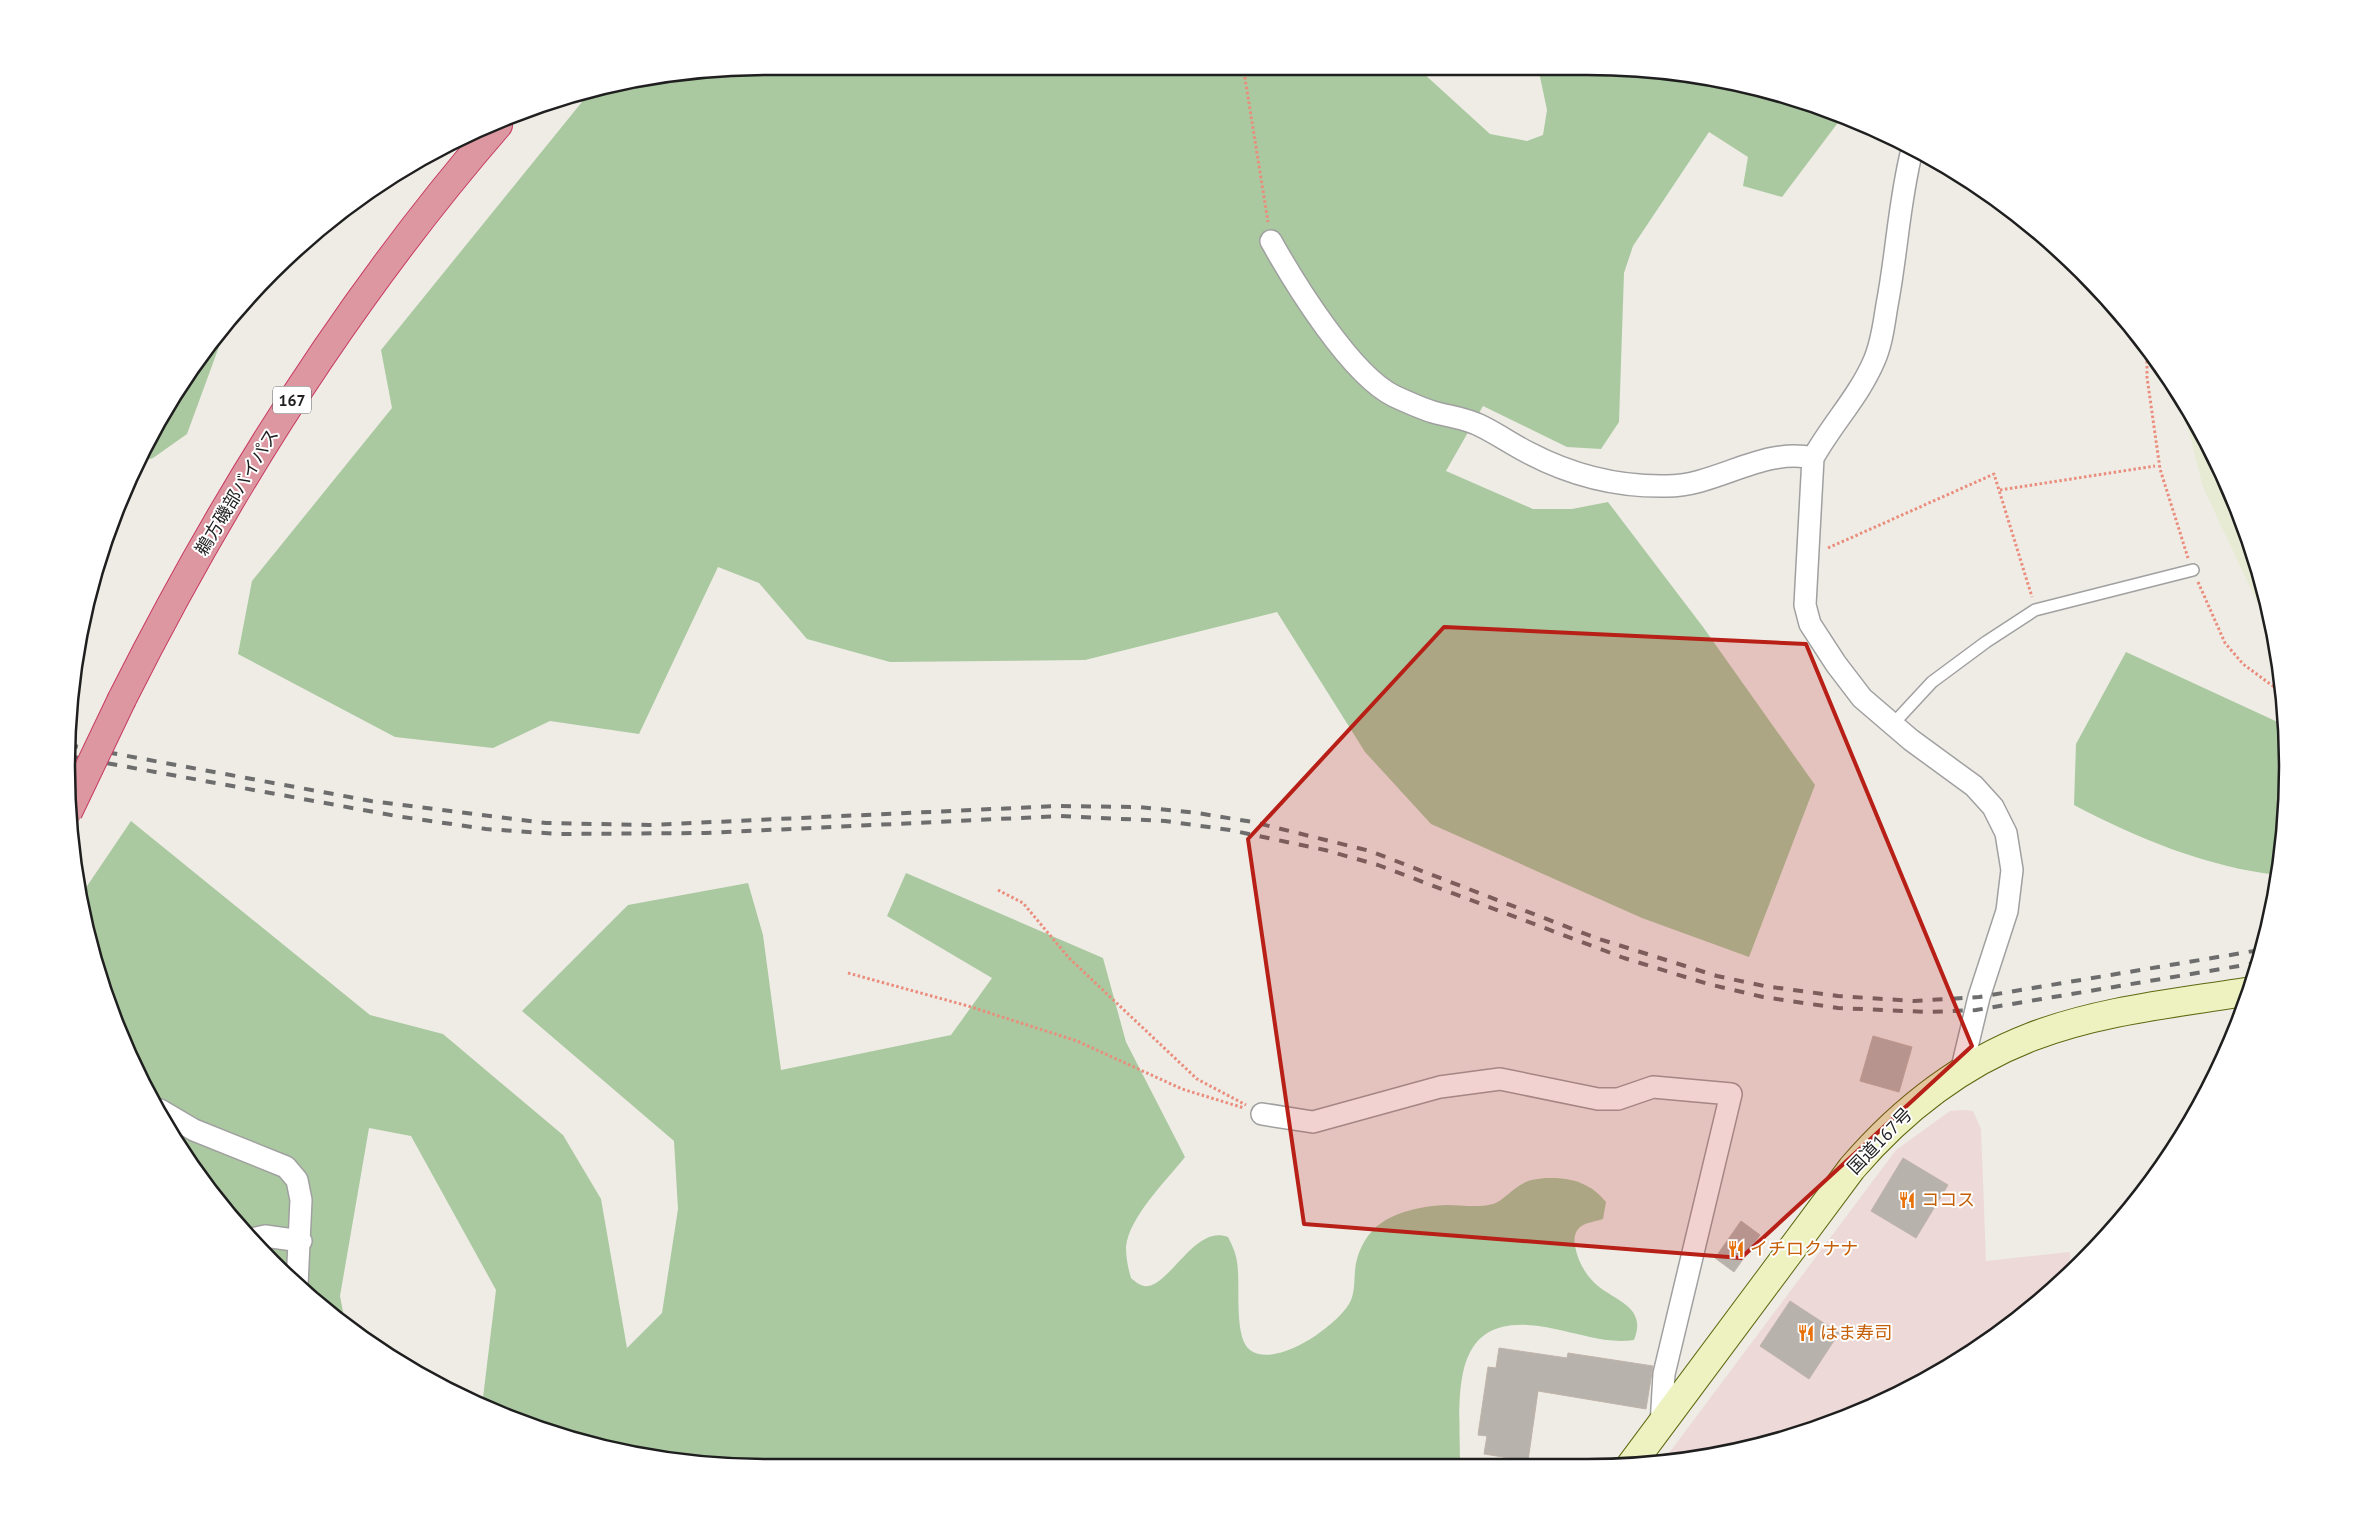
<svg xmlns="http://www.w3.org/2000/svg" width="2354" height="1534" viewBox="0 0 2354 1534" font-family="'PT Sans','Noto Sans JP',sans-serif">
<rect width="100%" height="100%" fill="#efece6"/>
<path fill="#edd9d7" d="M1964,1110l9,1 8,18 5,132 84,-9v18l-56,53 -117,72 -129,49 -105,17 233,-311 54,-39z"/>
<path fill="#e8ebd4" d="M2181,401l34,56 49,128 7,47 -68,-145z"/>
<path fill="#aac9a0" d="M675,72h747l68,62 37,7 16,-6 4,-25 -8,-38h140l164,44 -61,81 -39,-11 5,-29 -39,-25 -76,114 -9,27 -5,149 -18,27 -34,-2 -84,-41 -37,65 87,38h39l36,-7 95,125 112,158 -66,172 -107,-39 -211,-94 -66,-72 -88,-140 -192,48 -195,2 -83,-23 -48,-56 -41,-16 -79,167 -89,-13 -57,27 -98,-11 -157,-83 14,-73 140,-173 -11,-58 209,-258z
M228,322l-41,112 -34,24 -13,4c23,-51 51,-99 88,-140z
M2126,652l156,72 4,5 -4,129 -4,17c-72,-8 -141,-37 -204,-70l2,-61z
M131,821l239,194 73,19 120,101 38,64 26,149 35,-35 16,-104 -4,-68 -152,-130 106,-106 120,-22 15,52 18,135 170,-35 41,-57 -105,-62 19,-43 197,85 23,84 59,115c-19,24 -56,60 -59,90 0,11 2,21 5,31 5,4 10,9 17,8 23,-3 48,-62 80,-49 4,8 8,16 9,25 4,21 -4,75 13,88 26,19 85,-23 99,-46 6,-10 5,-22 6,-33 1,-16 9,-33 21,-44 19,-16 47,-21 71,-22 15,0 31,3 46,-1 10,-3 20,-16 31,-21 6,-4 15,-4 22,-5 24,-1 44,4 60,24l-3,17c-8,3 -18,3 -24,9 -5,5 -5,12 -4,18 3,16 11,30 23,40 20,16 49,22 36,54 -27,4 -53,-6 -79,-11 -109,-25 -95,63 -95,136l-784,-3 -177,-48 -17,-8 14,-116 -85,-154 -42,-8 -29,168 5,26 -40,-28 -121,-138 -64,-121 -30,-87 -9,-53z"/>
<path fill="#b8b2ac" stroke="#bfb4aa" d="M1873,1036l39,11 -13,45 -39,-11z
M1903,1158l45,27 -32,53 -45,-27z
M1741,1221l19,14 -26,37 -19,-14z
M1790,1301l49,32 -30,46 -49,-33z
M1499,1348l68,10 1,-5 85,13 -7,43 -108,-18 -10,70 -44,-7 3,-18 -9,-1 10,-68 8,1z"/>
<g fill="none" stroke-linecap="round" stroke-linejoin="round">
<g stroke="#a0a0a0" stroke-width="14">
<path id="lane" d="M1893,724l39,-42 54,-40 49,-32 158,-40"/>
</g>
<g stroke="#a0a0a0" stroke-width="24">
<path id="street" d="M1912,150c-13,51 -15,103 -25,155 -3,18 -5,38 -13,56 -15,35 -42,63 -61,97l-8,147 5,19 26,40 26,34 49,42 63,46 19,21 13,26 6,37 -5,41 -28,86 -18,75
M1271,241c24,43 80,134 123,155 13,6 26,12 39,16 17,5 34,6 50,15 16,8 30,18 46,26 42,22 90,34 138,33 50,0 95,-39 146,-28
M160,1110l34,20 92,37 11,13 4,20 -4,85
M1262,1114l51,8 127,-35 60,-8 98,20h20l35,-12 78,7 -67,280 -3,51
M256,1238l9,-2 36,5"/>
</g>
<g stroke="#5c6a11" stroke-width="30">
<path id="secondary" d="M1630,1466l222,-298c49,-57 109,-104 179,-131 70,-27 147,-34 220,-46"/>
</g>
<g stroke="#c73962" stroke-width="30">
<path id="highway" d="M122,699c103,-205 226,-401 376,-574"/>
</g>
<path stroke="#ea8d7c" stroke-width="3" stroke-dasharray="2.5 2.5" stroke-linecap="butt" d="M1244,72l24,150
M2147,346v31l13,92 28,89
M2000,490l155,-24
M1828,548l166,-74 38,123
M2198,582l27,61 18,21 38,28
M998,890l25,13 46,55 128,121 49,26
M848,973l120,33 109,35 105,48 62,19"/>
<use href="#lane" stroke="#fff" stroke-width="11"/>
<use href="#street" stroke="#fff" stroke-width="21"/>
<use href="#secondary" stroke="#edf2c0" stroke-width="28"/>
<use href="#highway" stroke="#dd97a0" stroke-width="28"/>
<path stroke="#6d6d6d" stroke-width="4" stroke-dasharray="10 10" stroke-linecap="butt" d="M68,745l303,56 175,22 103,2 409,-19 81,1 58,6 56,9 117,29 226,87 121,38 47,10 74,10 76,5 65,-4 281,-47
M68,756l328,60 90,13 72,5 148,-1 355,-17 104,5 65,9 95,20 53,15 246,93 84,26 55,13 75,11 90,4 48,-2 281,-47"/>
<g stroke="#c73962" stroke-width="30" stroke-linecap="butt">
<path id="highway-bridge" d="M68,812l54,-113"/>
</g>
<use href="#highway-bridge" stroke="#dd97a0" stroke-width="28"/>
</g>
<path fill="#b71f17" fill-opacity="0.2" stroke="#b71f17" stroke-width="4" stroke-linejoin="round" d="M1444,627l362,17 166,402 -231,212 -437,-34 -56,-385z"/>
<defs>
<g id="restaurant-bare" transform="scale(1.35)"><path d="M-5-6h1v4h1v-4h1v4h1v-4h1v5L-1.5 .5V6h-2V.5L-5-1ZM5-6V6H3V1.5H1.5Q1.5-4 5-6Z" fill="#e8710a" stroke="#fff" stroke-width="2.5" paint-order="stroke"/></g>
</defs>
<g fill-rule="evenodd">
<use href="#restaurant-bare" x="1907" y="1200"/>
<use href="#restaurant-bare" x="1736" y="1249"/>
<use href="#restaurant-bare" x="1806" y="1333"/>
</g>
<g text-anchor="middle" stroke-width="4" stroke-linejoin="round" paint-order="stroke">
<rect fill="#fff" stroke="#626262" stroke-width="1" x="273" y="386.5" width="38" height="27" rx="4"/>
<g font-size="16" font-weight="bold" fill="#1f1f1f">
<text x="292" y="406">167</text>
</g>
<g font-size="18" fill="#1f1f1f" stroke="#fff">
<text transform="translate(237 492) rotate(-59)" y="6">鵜方磯部バイパス</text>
<text transform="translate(1880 1141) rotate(-46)" y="6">国道167号</text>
</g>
<g font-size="18" fill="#c56008" stroke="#fff" text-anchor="start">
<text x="1921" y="1206">ココス</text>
<text x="1750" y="1255">イチロクナナ</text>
<text x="1820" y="1339">はま寿司</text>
</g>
</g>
<path d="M0 0H2354V1534H0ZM767 75H1587A692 692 0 0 1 2279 767V767A692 692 0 0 1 1587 1459H767A692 692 0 0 1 75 767V767A692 692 0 0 1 767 75Z" fill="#fff" fill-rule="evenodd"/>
<path fill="none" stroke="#1f1f1f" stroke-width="2.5" d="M767 75H1587A692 692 0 0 1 2279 767V767A692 692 0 0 1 1587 1459H767A692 692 0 0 1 75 767V767A692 692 0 0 1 767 75Z"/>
</svg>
